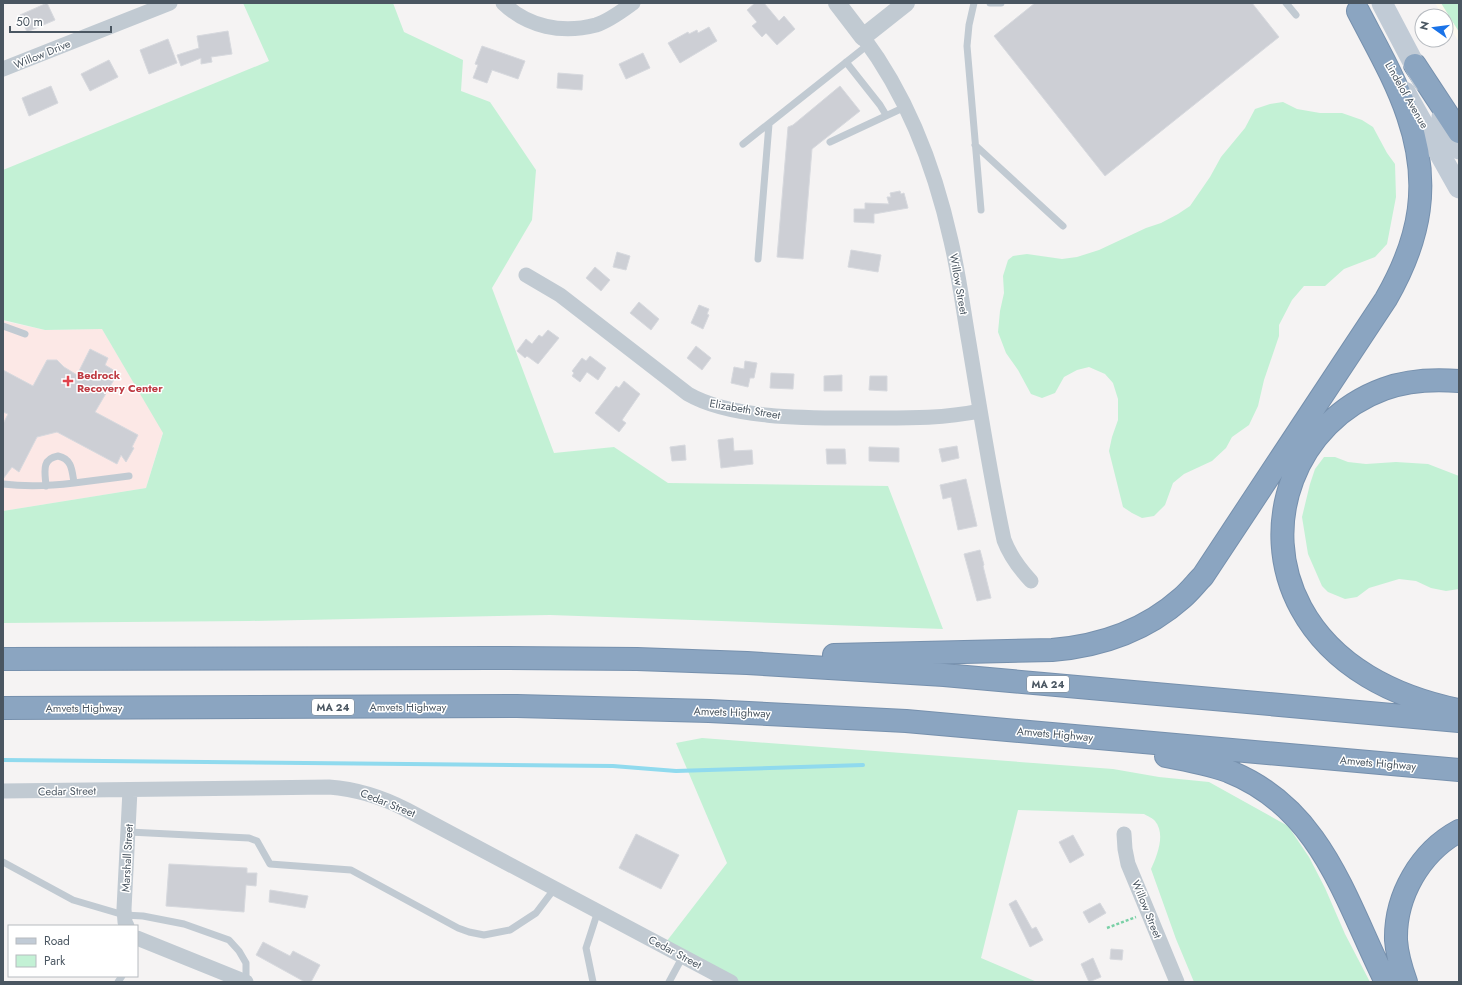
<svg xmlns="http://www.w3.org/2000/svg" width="1462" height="985" viewBox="0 0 1462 985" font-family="Jost,sans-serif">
<rect width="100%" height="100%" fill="#f5f3f3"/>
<path fill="#fdf9ef" d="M1435,3h24v39l-13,-21v-5h-3z"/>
<path fill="#fce8e6" d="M3,321l42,9 57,-1 61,103 -17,56 -143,23z"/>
<path fill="#c3f1d5" d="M243,3h150l11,29 59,28 -2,31 29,11 46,68 -4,50 -40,68 62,165 60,-6 54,36 220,3 55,143 -393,-14 -301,6 -246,2v-112l143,-23 17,-55 -61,-104 -57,1 -42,-10v-150l266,-109z
M1441,3h18v29z
M1283,102l14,7 23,4h22l20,7 11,7 14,26 8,11 1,33 -9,47 -12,13 -31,12 -19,17h-21l-12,14 -13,25v11l-15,44 -6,26 -9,19 -17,12 -6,11 -14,13 -28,13 -11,9 -8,22 -11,11 -12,2 -10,-5 -9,-6 -14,-56 3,-14 6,-17v-21l-5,-16 -8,-9 -16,-7 -12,3 -13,7 -9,16 -13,5 -11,-4 -13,-24 -12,-17 -8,-21 2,-21 4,-18 -1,-17 5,-16 5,-4 14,-2 35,5 15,-2 22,-7 47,-22 15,-5 17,-9 12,-8 20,-29 11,-20 24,-29 10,-19 15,-5z
M1324,457h11l13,5 18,2 30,-2 32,2 31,12v113l-13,2 -15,-3 -15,-7 -17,-2 -30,9 -12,9 -12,2 -17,-7 -6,-6 -14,-32 -6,-37 8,-33 5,-15z
M702,738l411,31 46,8 50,5 79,44 21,31 16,31 20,46 25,48h-176l-18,-43 -25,-70c6,-13 15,-35 4,-48 -2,-3 -8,-5 -11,-7l-126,-4 -37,148 56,24h-306l-68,-36 64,-83 -51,-120z"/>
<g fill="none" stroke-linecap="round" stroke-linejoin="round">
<path stroke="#90daee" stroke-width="4" d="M3,760l610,6 63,5 187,-6"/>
</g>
<path fill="#cdcfd5" stroke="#d7d9de" d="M47,3l8,17 -28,12 -7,-17z
M755,3h9l15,18 5,-5 11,13 -18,16 -11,-12 -4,4 -10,-11 5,-4 -10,-12z
M1035,3h217l27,34 -174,139 -111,-140z
M709,27l8,14 -37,22 -12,-20 20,-11 1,2 8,-4 1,3z
M228,31l4,23 -21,3 1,5 -11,2v-6l-20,8 -4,-11 22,-7 -2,-12z
M168,39l9,24 -28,11 -9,-24z
M482,46l43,15 -7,18 -26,-9 -5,13 -14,-5 5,-13 -3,-1z
M643,53l7,15 -24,11 -7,-15z
M109,60l9,17 -28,14 -9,-17z
M558,73l25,2 -1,15 -25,-2z
M51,86l7,17 -29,13 -7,-18z
M840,86l20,25 -48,38 -9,110 -26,-2 11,-130 5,-2z
M900,191l1,3 3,-1 4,15 -34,6v9l-20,-1v-13h11v-6l24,1 -2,-7h4l-1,-4z
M851,250l30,5 -3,17 -30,-5z
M617,252l13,4 -4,14 -13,-3z
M595,267l15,13 -9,11 -15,-13z
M639,302l20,17 -8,11 -21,-17z
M699,305l10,4 -2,5 2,1 -6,14 -12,-6z
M548,330l11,8 -21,26 -11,-8 -2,2 -8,-7 9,-12 6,5 7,-9 3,2z
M696,346l15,12 -9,12 -15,-12z
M90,349l18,9 -3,7 10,6 -3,5 3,2 -20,34 43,23 -6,12 2,1 -8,14 -5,-7 -4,9 -60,-32 -20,5 -18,35 -7,-5 -9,12v-55l5,-10 -5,-2v-42l30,16 14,-26h10l7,7 13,8z
M590,356l16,12 -8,12 -11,-8 -7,10 -8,-6 2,-3 -2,-2 10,-13 4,3z
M745,361l12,2 -3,15h-4l-2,9 -17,-4 3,-16 10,2z
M771,373l23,1 -1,15 -23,-1z
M842,375v16h-18v-15z
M870,376h17v15l-18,-1z
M624,381l16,13 -18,26 4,3 -7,9 -24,-19 21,-27 3,2z
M733,438l1,13 18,-1 1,14 -32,4 -3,-28z
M685,445l1,15 -14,1 -2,-14z
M957,446l2,12 -17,4 -3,-13z
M869,447l30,1v14l-30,-1z
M826,449h19l1,15h-19z
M966,479l11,47 -19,4 -7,-33 -8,2 -3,-14z
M980,550l4,15 -1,1 8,32 -14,3 -13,-47z
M636,834l43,21 -18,34 -42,-21z
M1073,835l11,20 -14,8 -11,-21z
M169,864l78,4v5h10l-1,13 -10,-1 -2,27 -78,-6z
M270,890l38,6 -3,12 -36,-6z
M1016,900l16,29 4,-2 7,13 -13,7 -21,-43z
M1100,903l6,10 -17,10 -6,-11z
M263,942l27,14 3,-5 27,14 -9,17h-6l-49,-27z
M1111,949l12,1 -1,10 -12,-1z
M1093,958l8,19 -12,5 -8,-18z"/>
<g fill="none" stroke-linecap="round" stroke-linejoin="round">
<g stroke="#7690ad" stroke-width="24">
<path id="motorway" d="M1415,65l44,67
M834,655l218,-5c49,-4 93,-19 130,-52 8,-7 14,-15 21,-22l183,-277c35,-61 45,-116 22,-183 -12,-36 -33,-72 -50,-105
M3,659l491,-1 143,1 110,4 197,12 515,46
M3,708l514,-2 192,5 197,10 553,49
M1458,710c-63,-13 -125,-43 -157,-102 -45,-83 -5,-187 83,-219 24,-9 50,-10 75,-8
M1166,756c21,4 42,8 62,15 94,37 117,129 158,211
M1406,982c-5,-14 -9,-27 -10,-42 -1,-44 24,-88 63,-109"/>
</g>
<path stroke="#7ad0a6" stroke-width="2.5" stroke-dasharray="3 2" stroke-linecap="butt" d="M1107,928l29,-11"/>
<path stroke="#c1cad2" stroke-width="7" d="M974,3l-5,22 -2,21 14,164
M990,3h11
M1286,3l10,12
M846,62l34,43 6,10
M830,142l75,-35
M743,144l126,-100
M975,145l88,81
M758,259l11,-135
M3,326l22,8
M74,483l55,-7
M3,484c24,3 47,2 71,-1 -2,-13 -2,-24 -16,-27 -17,3 -13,16 -12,30
M129,832l120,6 8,3 13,23 81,6 107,58 11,4 15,3 26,-5 26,-17 19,-25
M3,862l70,38 51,15 19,1 41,8 45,16 10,11 7,12v19
M118,982l4,-6
M593,982l-7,-34 12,-37
M669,982l14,-26"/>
<path stroke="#c1cad2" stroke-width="15" d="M503,3c25,24 59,31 93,22 13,-4 26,-14 37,-22
M863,37c45,60 72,132 88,204 8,34 12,68 18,102 11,66 21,132 35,197 6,16 15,28 27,41
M3,69l167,-66
M526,275l34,20 128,99c45,26 126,24 177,24 39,0 76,1 115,-7
M3,791l326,-4c28,2 53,10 78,23l324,172
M1124,834l1,15 3,15 49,118
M127,926l-2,-4 -1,-13 6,-119
M137,938l109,44"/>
<path stroke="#c1cad2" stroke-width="18" d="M837,3l26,34 43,-34"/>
<path stroke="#c1cbd6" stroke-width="21" d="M1382,3l41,78
M1405,92l54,96
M1442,117l17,32"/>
<use href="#motorway" stroke="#8ba5c1" stroke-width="22"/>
</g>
<path fill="#e0444e" stroke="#fff" stroke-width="1.5" d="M66 375h4v4h4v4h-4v4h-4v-4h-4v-4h4z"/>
<g text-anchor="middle" stroke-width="3" stroke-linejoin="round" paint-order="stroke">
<g fill="#fff" stroke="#808990" stroke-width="1">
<rect x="1027" y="676" width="42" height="16" rx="3"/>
<rect x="312" y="699" width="42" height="16" rx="3"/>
</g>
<g font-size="10" font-weight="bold" fill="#4a5661">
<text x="1048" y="688">MA 24</text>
<text x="333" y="711">MA 24</text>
</g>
<g font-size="11" fill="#4a5661" stroke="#fff">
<text transform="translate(42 54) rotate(-22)" y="4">Willow Drive</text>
<text transform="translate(1407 95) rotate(60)" y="4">Lindelof Avenue</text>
<text transform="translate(959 284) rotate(80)" y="4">Willow Street</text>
<text transform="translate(745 409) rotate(10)" y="4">Elizabeth Street</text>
<text x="408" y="711">Amvets Highway</text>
<text x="84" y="712">Amvets Highway</text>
<text transform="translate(732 712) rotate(2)" y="4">Amvets Highway</text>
<text transform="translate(1055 734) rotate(5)" y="4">Amvets Highway</text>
<text transform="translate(1378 763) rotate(5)" y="4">Amvets Highway</text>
<text transform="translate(67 791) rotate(-1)" y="4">Cedar Street</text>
<text transform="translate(388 803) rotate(22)" y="4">Cedar Street</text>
<text transform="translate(127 858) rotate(-87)" y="4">Marshall Street</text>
<text transform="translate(1147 909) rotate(68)" y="4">Willow Street</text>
<text transform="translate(675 952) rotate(28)" y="4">Cedar Street</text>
</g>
<g font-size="11" font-weight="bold" fill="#be3a42" stroke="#fff" text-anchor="start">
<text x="77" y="379">Bedrock<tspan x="77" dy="13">Recovery Center</tspan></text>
</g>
</g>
<rect width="1462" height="985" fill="none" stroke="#4a5661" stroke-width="8"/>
<rect x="8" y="925" width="130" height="52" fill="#ffffff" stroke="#b7bbc0"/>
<rect x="16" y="938" width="20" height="6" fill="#c1cbd6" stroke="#b7bbc0"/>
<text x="44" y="945" font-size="12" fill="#4a5661">Road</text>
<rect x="16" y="955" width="20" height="12" fill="#c3f1d5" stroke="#b7bbc0"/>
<text x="44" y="965" font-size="12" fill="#4a5661">Park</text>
<g transform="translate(1434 28) rotate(284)"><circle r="19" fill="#ffffff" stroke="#b7bbc0"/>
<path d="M0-3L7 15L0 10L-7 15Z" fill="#1a73e8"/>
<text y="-6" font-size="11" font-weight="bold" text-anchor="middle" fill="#4a5661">N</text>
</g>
<path d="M10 26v6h101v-6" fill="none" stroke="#4a5661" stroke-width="2"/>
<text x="16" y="26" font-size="12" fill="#4a5661" stroke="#ffffff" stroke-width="3" paint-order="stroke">50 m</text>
</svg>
